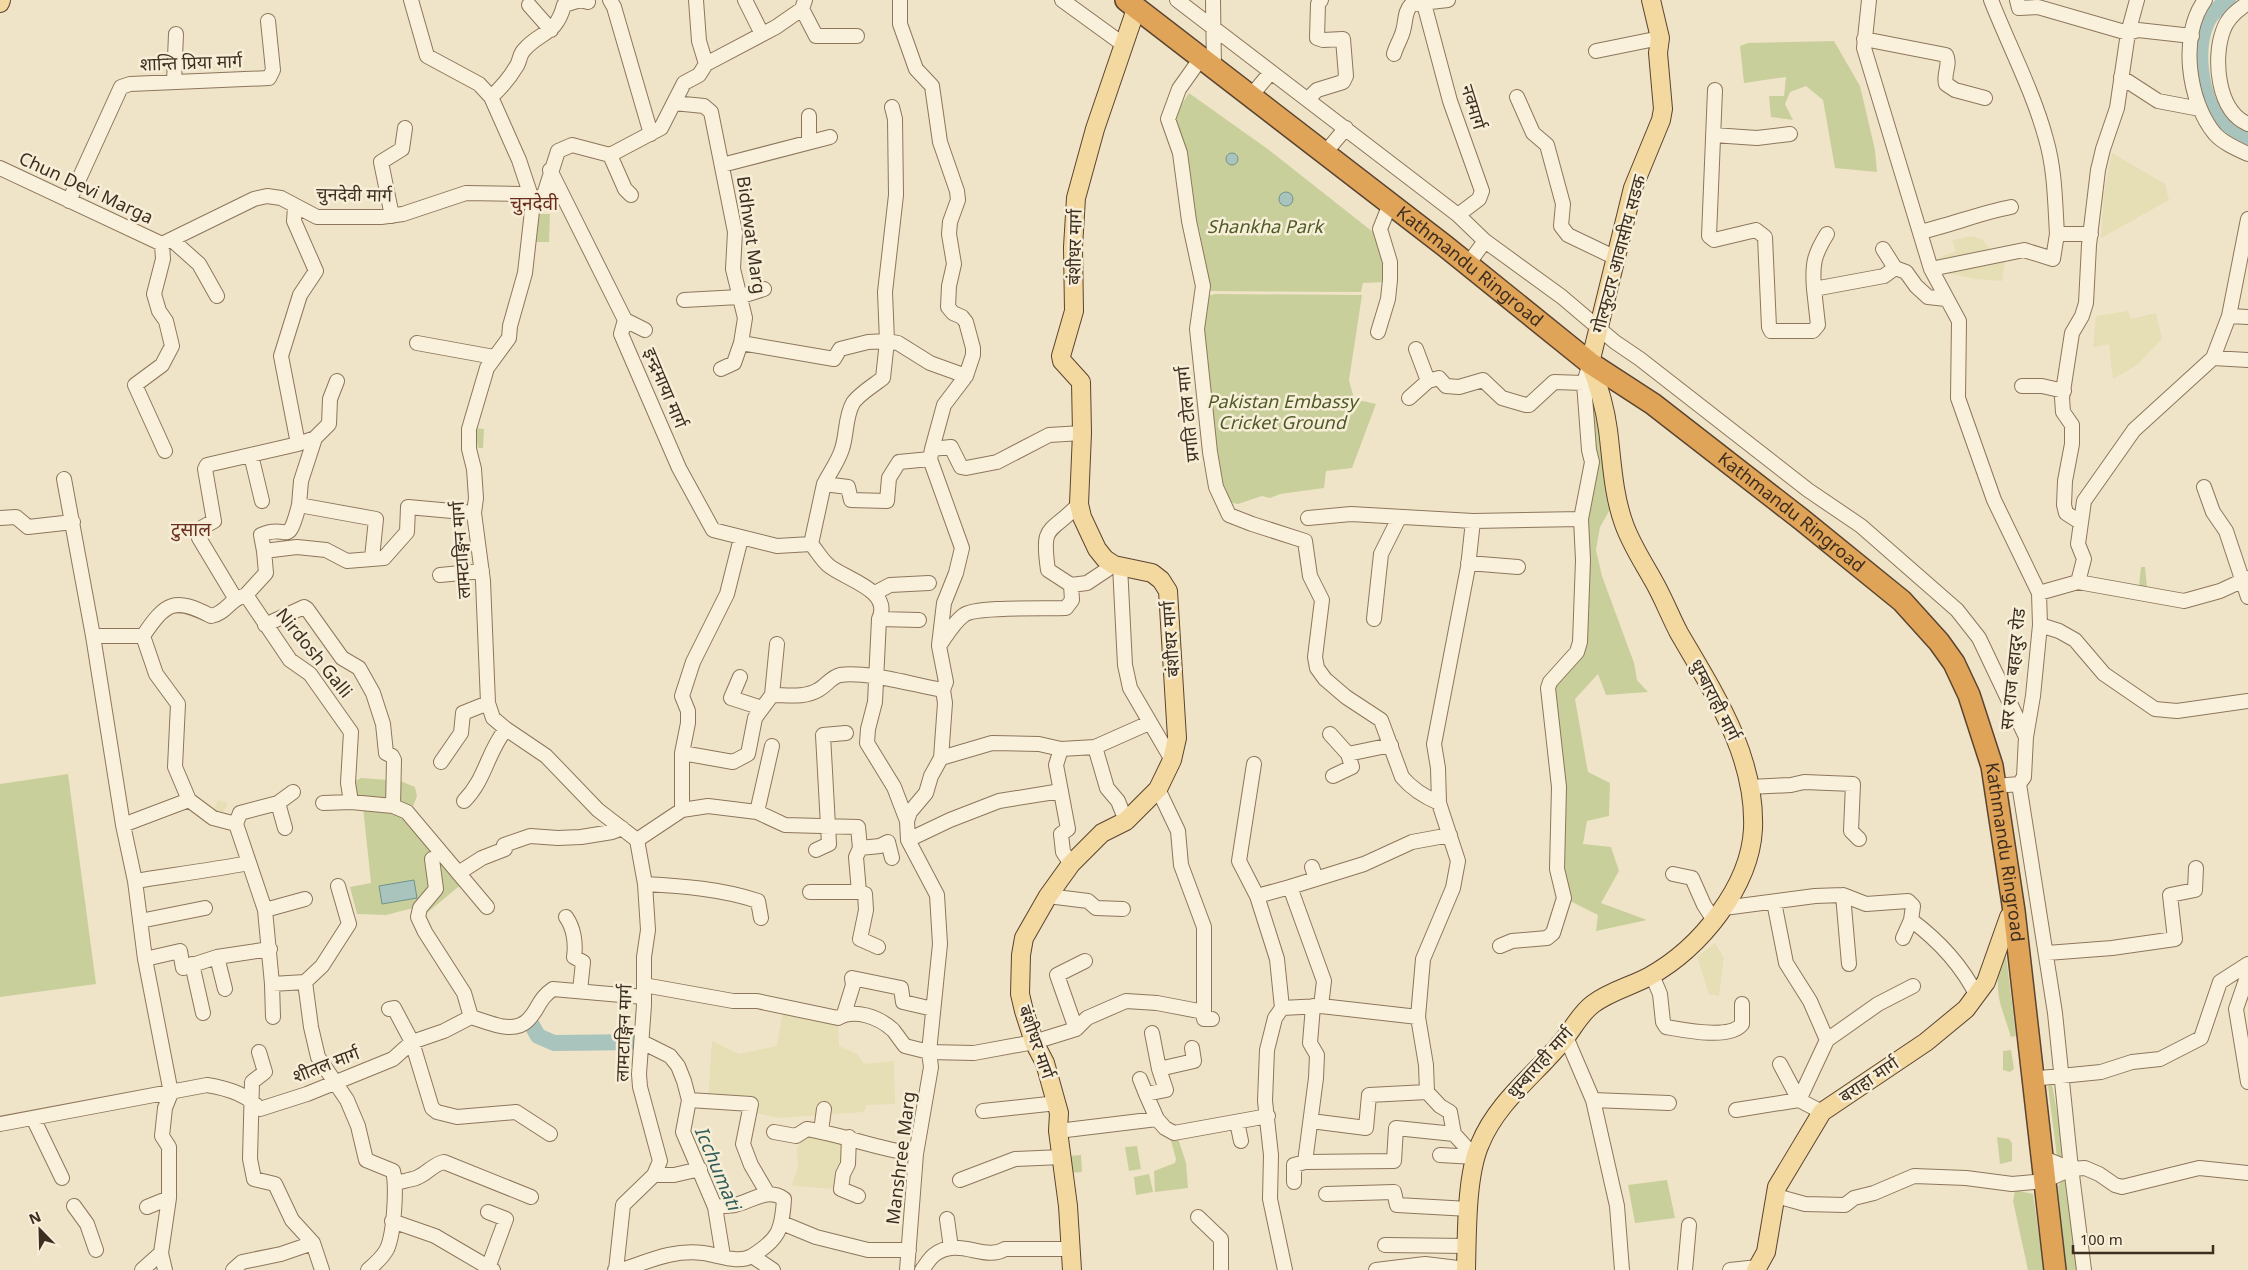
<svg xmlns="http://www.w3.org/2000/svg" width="2248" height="1270" viewBox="0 0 2248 1270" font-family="Georgia,'Noto Sans Devanagari',serif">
<rect width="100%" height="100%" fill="#f0e4c8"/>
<path fill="#e6deb5" d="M2112,153l53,31 4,16 -68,38 3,-46z
M1972,236l10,3 7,10h18l-5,32 -27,-2 -27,-6 -10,-15 18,-7 -4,-11z
M2128,311l3,8 25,-6 6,26 -25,26 -24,14 -4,-35 -16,3 3,-31z
M218,800l10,3 -7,14 -9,-4z
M1715,943l9,15 -5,38 -10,-2 -12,-37z
M783,1011l55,10 1,25 18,8 7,10 30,-3 1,43 -29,1 -2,7 -86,6 -26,-6 -3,-3 -41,-5 4,-63 27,13 38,-8z
M808,1130l39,10 -11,49 -43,-3 -1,-2 6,-16 -1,-19z"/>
<path fill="#c9cf9b" d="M1834,41l26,45 15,64 2,22 -42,-4 -12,-68 -17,-14 -16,6 -5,12 8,16 -22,-3 -2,-21h15l2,-19 -42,6 -4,-37 8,-3z
M1189,93l80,57 109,86 7,46 -22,1 -2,9 -153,-1 -8,-59 -27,-103 4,-17z
M536,214h14l-1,28h-14z
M1215,294l147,1 -13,85 5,19 22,5 -24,64 -26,3 -2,17 -44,6 -10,4 -8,-2 -24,8 -10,-2 -13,-43 -13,-129 6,-34z
M1595,384l20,117 -15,26 -4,23 6,26 32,87 3,17 11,12 -42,3 -8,-21 -23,25 13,73 22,11 -1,33 -22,5 -4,23 28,3 8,24 -18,32 46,17 -51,11 2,-16 -34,-17 -14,-216 30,-40 1,-64 10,-116 -7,-77z
M474,428l10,1 -1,19h-5z
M2141,567h4l2,21 -8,-2z
M68,774l28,210 -96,13v-213z
M361,778l28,2v20l-31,-1 -7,-16z
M398,780l17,7 2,9 -5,13 -16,-5z
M363,807h27l5,7h12l56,69 -41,34 -9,-9 -27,7 -29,-1 -7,-27 21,-4z
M2005,947l11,89 -5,1c-13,-41 -19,-47 -6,-90z
M2011,1050l3,19 -4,3 -7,-2v-19z
M2052,1084l12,68 -2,4 -5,1 -9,-71z
M1177,1135l9,28 2,25 -33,4 -1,-21 21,-8 1,-4 -6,-22z
M1997,1137l12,2 3,4v18l-12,3z
M1137,1146l4,23 -12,2 -4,-24z
M1081,1155l1,17 -13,1 -1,-17z
M1149,1174l4,18 -17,3 -2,-18z
M2067,1178l13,92h-14l-8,-83 3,-7z
M1667,1180l8,38 -40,5 -7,-38z
M2015,1190l18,4 11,76h-16l-15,-69z"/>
<path fill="#a9c4bc" stroke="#6f938a" d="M1226 159a6 6 0 1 1 12 0a6 6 0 1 1-12 0Z
M1279 199a7 7 0 1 1 14 0a7 7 0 1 1-14 0Z
M414,880l3,18 -35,6 -3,-18z"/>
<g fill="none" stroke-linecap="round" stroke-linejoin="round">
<path stroke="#a9c4bc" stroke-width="16" d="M2228,0c-8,7 -17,13 -21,22 -13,28 -6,74 12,98 7,9 19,15 29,20
M529,1020l9,16 16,7 87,-1 13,6"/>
<g stroke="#8d765c" stroke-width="16">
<path id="minor" d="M411,0l16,56 52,28 12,13 28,63 14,42 -8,71 -15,53 -1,12 -22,30 -18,61v20l5,20 2,29 -2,15 9,68 5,122 5,15 13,11 40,27 52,54 39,30
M610,0l4,7 37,127
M696,0l3,41 7,23
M745,0l17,34
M900,0v24l16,45 16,17 8,56 17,49 1,9 -8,22 -1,12 5,30 -5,22 -1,21 5,6 9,4 4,5 7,26v7l-7,21 -22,29 -12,44
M1062,0l62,45
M1177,0l281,215 27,26 77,56 53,45 25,17 168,131 53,36 96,84 22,28 47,99
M1213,0l1,68
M1423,0l27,101 32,90 -3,8 -21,16
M1869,0l-5,48 67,221 28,52 -1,77 36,102 45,93 1,32 -7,71 -7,41 -2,40 -5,7 -23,2
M1991,0c18,46 42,91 55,139 9,31 9,63 11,95h34
M2017,0l2,8 19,-1 90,26 10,-3 54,6
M2205,0c-26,35 -17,102 10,134 8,9 22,15 33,20
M2248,3c-11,7 -21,15 -25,28 -10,27 -6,80 25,93
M529,5l22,25
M802,9l14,27h41
M1864,39l82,16c5,9 -3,19 0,29l9,6 30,8
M1596,51l64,-13
M1394,54c2,-8 7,-15 9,-23 3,-9 1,-20 9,-27l36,-4
M1201,58l-22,31 -11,30 12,34 9,68 14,65 -6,43 13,123 6,35 13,28 23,9 53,17 5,35 12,24 -7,57 2,11 8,11 21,18 35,23 21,57c10,12 23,20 37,26
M2121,77l37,24 42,8
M174,82l2,-48
M1715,90l-6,146 5,4 42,-10 9,7 4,90 2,4h42l5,-6 -4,-36 70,-13 11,-8
M491,97c10,-9 18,-18 25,-30 4,-5 3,-12 8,-17 16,-19 32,-14 40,-45l16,-5 8,2
M1250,97l21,-25
M1517,97l16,36 14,12 16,59 -2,22 7,9 48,23
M1308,99l9,-9 26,-8 3,-6 -3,-37 -20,1 -6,-2 1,-34 3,-4
M674,103l30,3 7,6 24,120 -2,37 12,49 -4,25 -7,20 -13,6
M1713,135l44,3 33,-4
M809,141v-25
M1324,154l22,-26
M610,155l51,-27 23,-45 15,-8 7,-11 70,-37 26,-18 3,-9
M610,155l15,34 6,6
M722,165l108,-28
M0,168l162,76 92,-45 13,-3 14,2 36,19h64l22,-3 63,-21 54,1 13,8
M550,170l75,150 -4,14 58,134 34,62 64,16 34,-2
M69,201l52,-114 9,-3 139,-6 4,-8 -5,-49
M533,202l10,-4 15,-47 14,-6 38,10
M392,216l-11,-54 21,-13 3,-21
M1920,232c31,-7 60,-19 91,-25
M172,240l27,24 18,32
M162,244l1,15 -9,35 5,17 7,10 6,25 -10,19 -27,20 30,66
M1883,249l12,19 11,4 10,14 12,11 18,2
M1468,264l17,-23
M1931,269l93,-19 29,9 4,-25
M1814,289c-2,-25 0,-34 13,-55
M684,300l55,-3 25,-8
M2229,316l19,1
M625,320l20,10
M1378,332l10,-33 2,-19v-18l-10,-33 10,-25
M417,343l77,14
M741,343l93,16 6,-10 28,-7 19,-1 11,2 32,20 36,13
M1416,349l12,32
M2213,358l35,2
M2022,386h20l22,5
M1409,398l19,-17 11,-3 7,8 13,1 24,-7 19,18 24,7h3l25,-23 30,1
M315,438l14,-14 1,-25 7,-18
M298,444l17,-6 -14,43 -2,24 77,14 -4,39
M251,455l11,46
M930,459l32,89 -6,25 -12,30 -5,42
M64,479l29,157 30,189 12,56 10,78 26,134 -6,15 -3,28 7,11v51l-8,55 4,17
M824,484c6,-12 14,-22 18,-35 5,-15 3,-32 11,-46 6,-9 21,-18 30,-25l4,-37 -2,-49 11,-97 -1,-76 -3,-12
M2204,487l9,25 13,19 22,66
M0,518l16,-1 12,10 45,-5
M1308,518l43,-4 122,7 108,-2 11,-57 -3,-12 -5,-67 6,-20
M1473,521l-5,46 -34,177 4,24 1,35 19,58 -5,27 -30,71 -5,58 8,48 1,27 13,14 10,6 4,22 21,23
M2080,522l-14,-9 -2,-8 1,-24 7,-37v-19l-9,-13 -1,-14 10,-65 10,-17 4,-13 3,-58 9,-75 5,-21 14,-41 11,-75 9,-33
M264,551l-3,-16c27,-13 26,16 38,-30
M1468,563l50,4
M1120,566l5,99 5,23 42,72
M440,575l42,-4
M2078,582l106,19 36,-10 28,-13
M1071,585l16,-2 27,-18
M875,593l15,-8 39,-2
M2039,593l39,-11 6,-23 -6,-15 6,-43 50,-71 79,-72 16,-42 19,-97
M246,595l20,-22 -2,-22 33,-4 29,3 21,11 37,-3 23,-26 1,-25 66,6
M235,598l-36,-60 4,-11 11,-6 -9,-52 2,-4 91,-21 -17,-88 19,-61 16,-24 -22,-50 1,-14
M879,619l40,1
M1374,619l7,-65 18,-36
M265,625l39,-18 3,2 35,49 17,10 14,25 10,31 3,29 6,3 2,4 -1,46 14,6 80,95
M2040,625l19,6 16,9 29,34 51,35 22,2 71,-10
M93,636h50l13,38 22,30 -3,63 14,33 24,18 23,6 29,86 7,74 33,-2 6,45 7,30 29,43 11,26 8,34 27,11c4,16 1,63 -6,78 -4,8 -12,15 -19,21
M143,636c23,-34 31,-39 68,-20 16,-3 18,-17 35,-21l44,65 20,14 41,58 -3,51 3,19
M740,677l-9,21 31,10
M772,695l5,-51
M1330,734l18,20 43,-9
M682,753l6,-30v-12l-6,-15 11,-34 34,-68 14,-56
M941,758l51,-15 47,1 22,5
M441,762l20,-29 2,-20 25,-10
M1254,764l-15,97 18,35 20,63 5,49 -7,10 -8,32 -2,51 6,54 -1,44 15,71
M1333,776l19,-9 -4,-13
M2019,784l36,229 15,146 14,111
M1749,787l42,-2 13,-3 49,2 -2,47 8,8
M1158,789l20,42 3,34 23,62v92h8
M464,801c22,-22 23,-49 42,-72
M278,803l7,25
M323,803l28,-1 42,4
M682,810l26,-4 49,6 28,13 73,2 2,21 -4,9 3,35 6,2 1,16 -6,29 18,8
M757,812l15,-66
M907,821l3,-9 16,-19 5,-17 10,-18 4,-55 -2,-13
M1126,821l-8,-20 -11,-13 -12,-41 54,-24
M236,824l4,-11 38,-10 15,-11
M123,825l66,-25
M637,840l45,-30v-57l51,9 15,-8 7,-36 17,-23c15,0 33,3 46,-5 8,-4 13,-13 22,-15 27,-4 74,10 103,15l3,-8 -7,-36c7,-10 15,-24 25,-31 12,-9 83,-6 102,-7l6,-8 -1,-15 -23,-15c-7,-48 2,-35 31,-66
M908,840l42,-20 49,-19 62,-10
M860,848l20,-2 8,-4 4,16
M816,850l13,-6 -6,-109 23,-2
M432,859l4,30 -16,19 -2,9 7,15 39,61 7,24
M1071,864l-8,-12 -2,-18 7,-5 -12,-64 5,-16 34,-2
M1312,867l4,12
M460,872l22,-14 23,-9 -1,-4 26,-9 28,2 23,-1 31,-5 10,-4
M1673,874l19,4 12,27 11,17
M135,881c38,-6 76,-11 114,-18
M645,884c38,2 77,5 113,17l3,17
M1290,887l74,-23 48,-22 38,-7
M810,892h49
M1843,895l6,69
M1048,896l40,5 8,7 27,1
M1257,896l33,-9 34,94 -3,25
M1724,908l91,-12 28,-1 23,9 42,-3 5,5 -2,14c27,20 51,46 66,76
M265,910l40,-11
M566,917c8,11 10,27 8,40l9,5 -3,29
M140,921l65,-13
M1903,938l8,-18
M1500,946l12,-5 35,-3 6,-5 11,-35 -7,-29 2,-82 -11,-99 2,-6 27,-30 3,-10 3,-82 -2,-41
M2047,953l65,-5 63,-9 -5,-44 25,-5 1,-22
M217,957l8,32
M145,959l35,-8 3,17 34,-11 53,-8
M192,964l11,49
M2248,974l-12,35 12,73
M1652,975l8,19 3,28 3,5c17,3 64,13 76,-3v-20
M305,982l17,-16 27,-42 -11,-38
M272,984l1,33
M644,985l89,16h24l81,17c16,-10 41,-1 55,12 4,5 8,11 12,16l24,6 45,1 60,-11 42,-13 11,-11 39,-17 31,2 47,9
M1282,1008l39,-2 97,11
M389,1009l5,-1 18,34 20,66 5,4 20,5 59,-5 34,22
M844,1014l9,-29 -1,-7 49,10 2,14 30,7
M1076,1029l-19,-54 28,-14
M1152,1033l7,36
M1566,1037l27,63 24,106 5,64
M1827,1040l51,-36 35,-18
M642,1042l28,14 8,10 6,15 5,19 -6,32 32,75 8,49
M259,1052l6,20 -13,10 -2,77 4,20 21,5 17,36 21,23 9,27
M1780,1064l19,36 23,12
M1140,1079l6,15
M2031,1079l70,-7 31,-10 28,-3 41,-21 19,-56 28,-18
M689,1100l62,4 -8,40 8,21 17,29
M1593,1100l76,3
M1736,1110l63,-10 28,-60 -17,-39 -24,-38 -12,-61
M983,1111l74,-8
M33,1118l29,60
M1157,1119l-11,-25 20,-4 -7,-21 35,-8 -2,-13
M1311,1121l55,7 3,-33 58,-3
M1237,1122l4,19
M0,1124l207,-39c19,3 40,9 53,24l47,-15 86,-35 19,-17 32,-11 27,-14c17,5 42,18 57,3 11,-11 10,-21 25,-31l91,8
M821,1131l3,-22
M1058,1131l99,-12 8,9 9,5 94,-17
M774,1132l22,4 11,-7c37,6 72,21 109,25
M849,1137l-1,27 -5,10 -2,15 17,7
M1440,1155l35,2
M2041,1157l30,12 14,-1 14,6 16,11 7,2 77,-19 49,5
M1305,1162l11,-84 1,-23 -7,-12 3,-37
M654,1175h20l26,-6
M960,1180l55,-21 47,-2
M1294,1182v-17l11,-3 89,-1 2,-33 58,6
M396,1183c7,-2 14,-3 20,-5 11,-4 17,-14 28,-16l87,35
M1326,1194l68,-2 3,13 72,4
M1776,1196l29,8 40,1 9,-7 20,-5 40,-17 52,2 46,6 32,-3 27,-12
M74,1206l13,18 9,26
M147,1207l22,-9
M715,1207c7,-1 14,-1 20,-2 17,-4 33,-18 49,-6 -2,31 -5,40 -32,57
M1198,1217l23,22v31
M947,1219l4,29
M392,1221l43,15 58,34
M782,1223l34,14 52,13h41
M1385,1245l82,1
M488,1268l18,-49 -18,-7
M142,1270l19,-17
M233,1270l9,-8 39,-8 32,-11
M615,1270h7c27,-9 52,-21 81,-17 16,2 35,11 49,3l21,14
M616,1270l7,-65 31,-30 6,-14 -20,-74 -1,-13 5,-69v-48l4,-27 -3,-46 -8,-44
M907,1270l9,-116 15,-87 -2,-15 11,-108 -3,-49 -29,-55 -1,-19 -13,-34 -27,-44 1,-14 7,-27 4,-83c14,-29 -35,-40 -51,-54 -6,-5 -11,-14 -17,-21l13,-60 24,3 3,13 36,1 2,-23 10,-16 31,-3 2,-10 19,-2 10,20 5,1 31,-6 52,-27 33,-2
M922,1270c4,-5 7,-11 12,-15 25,-19 50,7 71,-6h65
M1376,1270l49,-6 41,5
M1685,1270l4,-45
M1730,1270l28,-3"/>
</g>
<g stroke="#5b4430" stroke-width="20">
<path id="major" d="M0,3l1,-3
M1072,1270l-4,-64 -10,-75 1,-18 -14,-50 -11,-21 -10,-31 -4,-17 1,-39 3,-17 24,-42 23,-32 31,-31 24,-12 32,-32 14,-29 5,-22 -9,-147 -7,-11 -9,-7 -38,-8 -9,-6 -8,-10 -15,-32 -3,-13 3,-71 -1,-51 -19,-21 -1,-5 13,-45 -1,-64 3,-49 19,-69 41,-120
M1466,1270c1,-36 0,-94 14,-126 18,-44 58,-71 86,-107 9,-12 15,-24 27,-33 17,-13 39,-18 57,-28 50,-28 100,-89 103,-147 3,-73 -39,-136 -74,-196 -9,-17 -16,-36 -26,-53 -10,-18 -22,-36 -29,-56 -11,-30 -12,-63 -16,-94 -3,-23 -10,-46 -18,-67l43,-175 28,-68 2,-11 -5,-56 2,-15 -9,-38
M1756,1270l10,-18 11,-65 45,-75 104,-70 40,-33 20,-27 23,-65 5,-6"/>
</g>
<g stroke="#5b4430" stroke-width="24">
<g id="highway">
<path id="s1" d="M1126,0l319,246 145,117 63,41 148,115 101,82 37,41 15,21 15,32 23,71 22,145 41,359"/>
</g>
</g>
<use href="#minor" stroke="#faf1dc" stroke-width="14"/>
<use href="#major" stroke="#f3d9a0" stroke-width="18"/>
<use href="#highway" stroke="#e0a458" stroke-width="21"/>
</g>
<g text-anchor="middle" stroke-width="5" stroke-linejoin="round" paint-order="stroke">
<g font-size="18" fill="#3d2e20" stroke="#f7eed8">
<text transform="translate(191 63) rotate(-2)" y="6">शान्ति प्रिया मार्ग</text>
<text transform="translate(1473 107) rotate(73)" y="6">नवमार्ग</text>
<text transform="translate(86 188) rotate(25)" y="6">Chun Devi Marga</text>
<text transform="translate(354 195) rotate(1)" y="6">चुनदेवी मार्ग</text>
<text transform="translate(751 235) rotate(82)" y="6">Bidhwat Marg</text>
<text transform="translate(1075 247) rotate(-89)" y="6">बंशीधर मार्ग</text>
<text transform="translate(1619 254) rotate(-75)" y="6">गोल्फुटार आवासीय सडक</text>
<text dy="6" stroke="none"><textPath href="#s1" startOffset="435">Kathmandu Ringroad</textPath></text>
<text transform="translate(665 388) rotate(67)" y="6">इन्द्रमाया मार्ग</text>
<text transform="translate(1188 414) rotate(-96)" y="6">प्रगति टोल मार्ग</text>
<text dy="6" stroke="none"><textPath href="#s1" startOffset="840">Kathmandu Ringroad</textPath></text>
<text transform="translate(461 550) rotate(-94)" y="6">लामटाङ्गिन मार्ग</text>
<text transform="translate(1171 639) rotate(-94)" y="6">बंशीधर मार्ग</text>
<text transform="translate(314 653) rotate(51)" y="6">Nirdosh Galli</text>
<text transform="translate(2013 669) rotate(-84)" y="6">सर राज बहादुर रोड</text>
<text transform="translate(1715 700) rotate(63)" y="6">धुम्बाराही मार्ग</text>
<text dy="6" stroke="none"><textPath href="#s1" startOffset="1260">Kathmandu Ringroad</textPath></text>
<text transform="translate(624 1033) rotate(-88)" y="6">लामटाङ्गिन मार्ग</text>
<text transform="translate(1036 1042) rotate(71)" y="6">बंशीधर मार्ग</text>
<text transform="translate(1540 1063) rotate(-48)" y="6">धुम्बाराही मार्ग</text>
<text transform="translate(326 1065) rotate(-21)" y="6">शीतल मार्ग</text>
<text transform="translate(1869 1080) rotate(-34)" y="6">बराहा मार्ग</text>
<text transform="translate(901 1158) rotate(-83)" y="6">Manshree Marg</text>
</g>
<g font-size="18" font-style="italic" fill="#4d5a26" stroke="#f7eed8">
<text x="1265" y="233">Shankha Park</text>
<text x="1282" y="408">Pakistan Embassy<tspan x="1282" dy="21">Cricket Ground</tspan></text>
</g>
<g font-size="19" fill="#6b2e1e" stroke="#f7eed8">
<text x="534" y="210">चुनदेवी</text>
<text x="191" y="536">टुसाल</text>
</g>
<g font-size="19" font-style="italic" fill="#2f5d5a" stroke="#f7eed8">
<text transform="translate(718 1168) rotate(67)" y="7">Icchumati</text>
</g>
</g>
<g transform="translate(40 1230) rotate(337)" stroke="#f7eed8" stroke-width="4" paint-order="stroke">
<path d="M0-4L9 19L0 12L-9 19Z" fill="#3d2e20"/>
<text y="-8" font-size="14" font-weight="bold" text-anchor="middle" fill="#3d2e20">N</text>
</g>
<path d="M2073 1245v8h140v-8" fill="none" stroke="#3d2e20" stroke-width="2.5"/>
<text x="2080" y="1245" font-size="15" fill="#3d2e20" stroke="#f7eed8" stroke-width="4" paint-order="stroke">100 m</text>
</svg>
